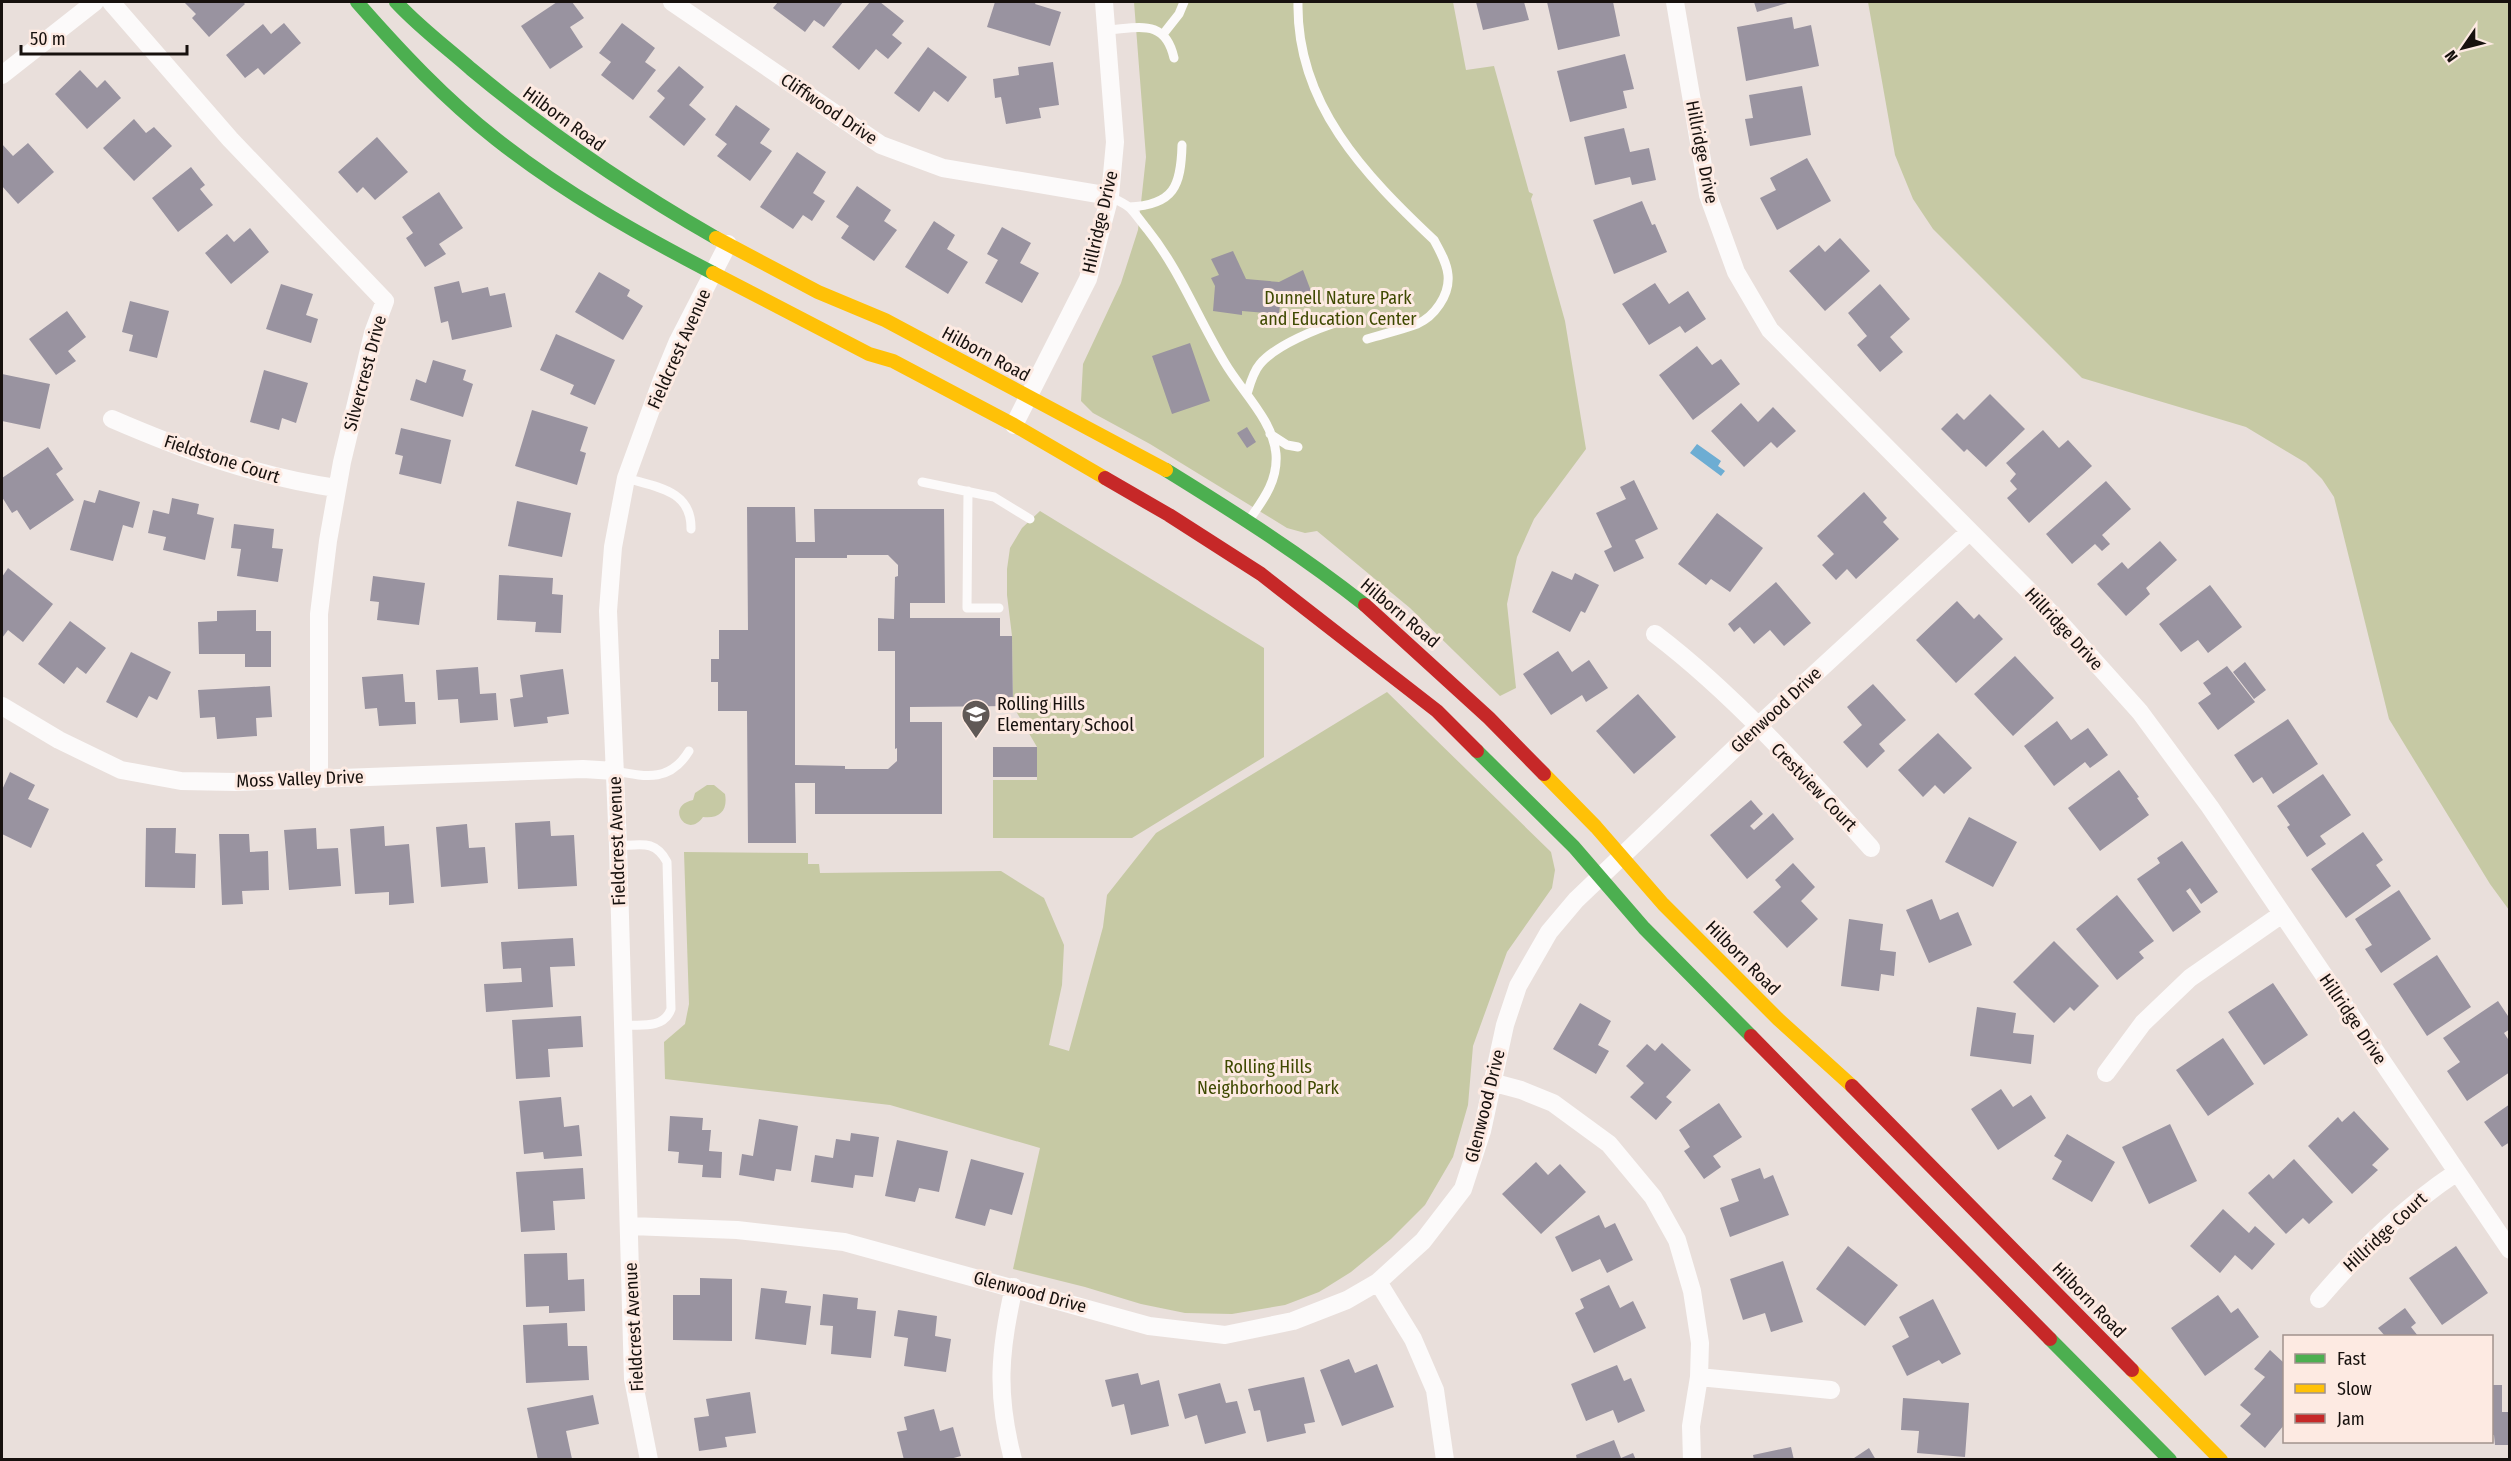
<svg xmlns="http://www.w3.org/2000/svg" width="2511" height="1461" viewBox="0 0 2511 1461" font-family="'Fira Sans Condensed',sans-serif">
<rect width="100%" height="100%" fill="#e9dfdb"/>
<path fill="#c6c9a4" d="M1134,2h319l13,68 28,-4 35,126 4,2 -2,5 34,122 21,128 -52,70 -17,38 -10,47 9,84 -16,8 -90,-88 -93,-77 -12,2 -18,-5 -137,-84 -57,-31 -12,-12 2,-37 38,-81 17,-53 8,-73z
M1868,2h641v908l-19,-26 -101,-165 -55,-222 -12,-18 -16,-16 -60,-36 -164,-49 -149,-149 -20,-30 -18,-44z
M1040,511l224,137v109l-132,81h-139v-58h44v-33l-24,-41 -1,-70 -5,-41v-26l3,-21 12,-20z
M1387,692l164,160 4,18 -3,18 -45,64 -34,94 -5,59 -15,52 -28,48 -34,34 -40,33 -32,20 -34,13 -53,9 -47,-1 -44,-9 -56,-17 -72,-18 27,-121 -150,-43 -225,-26 -1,-37 21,-18 4,-20 -5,-152 124,1v11h11l1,9 181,-2 43,27 20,47 -2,40 -13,60 20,6 34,-124 4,-32 49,-62z
M707,785h7l11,9c3,16 -5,25 -22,23 -16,23 -39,-11 -10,-17l2,-7z"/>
<path fill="#6dadd3" d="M1697,444l24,17 -3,5 7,5 -4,5 -31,-23z"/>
<path fill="#9993a0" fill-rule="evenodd" d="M184,2h59l2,2 -36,33 -17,-19 4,-4z
M557,2h15l12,16 -14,9 13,20 -33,22 -29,-43z
M778,2h65l-19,25 -10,-7 -9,12 -32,-24z
M870,2h10l24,19 -12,14 10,8 -14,16 -12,-10 -17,21 -27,-23z
M995,2h41l-1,2 26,8 -11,34 -63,-19z
M1476,2h48l5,18 -46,10z
M1547,2h66l7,34 -62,14z
M1754,2h37l-34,10z
M1792,17l2,12 17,-4 8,41 -73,15 -9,-54z
M284,23l17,20 -37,32 -6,-7 -13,10 -19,-23 37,-31 8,10z
M622,23l33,25 -10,14 11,8 -23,30 -32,-25 10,-13 -12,-9z
M928,47l39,30 -19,25 -14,-11 -15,21 -25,-19z
M1625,54l9,35 -11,2 4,17 -57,14 -13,-51z
M1053,62l6,43 -20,3 2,10 -35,6 -5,-27 -6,1 -2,-19 26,-4 -1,-8z
M679,66l25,21 -15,18 17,14 -22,27 -35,-29 16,-19 -8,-7z
M80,70l17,18 8,-8 16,18 -34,31 -32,-35z
M1802,86l9,49 -61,11 -5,-27 8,-1 -4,-23z
M736,105l34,24 -10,14 12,8 -22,30 -33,-25 10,-12 -12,-9z
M134,119l12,14 8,-6 18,19 -38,35 -31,-33z
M1624,128l6,24 19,-4 7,32 -24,5 -2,-8 -35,8 -11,-48z
M377,137l31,35 -33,28 -12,-13 -6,6 -19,-21z
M28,143l26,29 -36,32 -16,-18v-42l11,12z
M797,152l29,20 -13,21 12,8 -13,20 -9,-6 -10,14 -33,-22z
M1807,158l24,43 -54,29 -17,-32 16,-8 -6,-12z
M191,167l14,18 -5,4 13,16 -35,27 -26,-34z
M857,186l34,24 -7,11 13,9 -23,31 -33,-23 8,-12 -13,-9z
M439,192l24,36 -24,16 7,10 -21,13 -19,-29 7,-5 -11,-16z
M1642,201l10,24 3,-1 12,28 -53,22 -21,-54z
M934,221l21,14 -8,14 21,13 -20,32 -43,-27z
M1002,227l29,16 -11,20 19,10 -17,30 -37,-20 13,-23 -11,-6z
M250,228l19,24 -38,32 -26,-31 22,-19 7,8z
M1840,238l30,33 -45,40 -36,-40 30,-26 6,7z
M1233,251l13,28 33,3 24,-12 8,21 -31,13 -1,10 -37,-3v4l-29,-4 2,-25 -4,-8 8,-3 -8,-16z
M599,272l31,18 -3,6 16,10 -20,34 -48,-28z
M459,281l3,12 26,-6 2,9 15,-3 7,34 -60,13 -4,-19 -7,2 -7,-36z
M1655,283l14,21 19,-13 18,28 -21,14 -5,-7 -31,19 -27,-41z
M281,284l32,10 -7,21 12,4 -7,24 -45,-14z
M1880,284l30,35 -20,18 13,15 -23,20 -23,-27 10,-9 -19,-23z
M130,301l39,10 -12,47 -28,-7 4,-16 -11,-3z
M67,311l19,26 -18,14 8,10 -20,14 -27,-36z
M556,334l59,26 -20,45 -25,-11 4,-9 -34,-15z
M1190,343l20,58 -38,13 -20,-58z
M1697,346l15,19 9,-6 19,25 -47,36 -34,-45z
M433,360l33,10 -3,10 10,4 -10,33 -53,-17 6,-21 10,4z
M264,370l44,13 -12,40 -14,-5 -3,12 -29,-8z
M2,374l48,10 -10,45 -38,-8z
M1990,394l35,35 -39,38 -19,-18 -3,3 -23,-23 16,-16 7,7z
M1741,403l17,19 15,-15 23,24 -19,17 -6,-6 -27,25 -33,-36z
M532,410l56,17 -8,24 6,2 -9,32 -62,-19z
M1247,427l9,15 -9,6 -10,-15z
M401,428l50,12 -10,44 -42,-10 4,-18 -8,-2z
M2043,430l16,18 9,-8 24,26 -63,57 -22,-25 10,-9 -7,-8 6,-7 -10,-11z
M48,447l15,22 -7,5 18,26 -44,30 -13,-20 -5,3 -10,-16v-19z
M1634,480l24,49 -23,11 9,18 -30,14 -10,-21 8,-4 -16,-34 30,-14 -6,-12z
M2106,481l25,28 -29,26 8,9 -8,7 -7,-7 -23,20 -26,-30z
M99,490l41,12 -7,26 -10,-3 -10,36 -43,-11 14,-50 11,3z
M1864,492l23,26 -4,4 16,17 -43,40 -9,-10 -11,11 -14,-15 12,-11 -17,-18z
M172,498l27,6 -2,10 17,4 -9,42 -42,-10 3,-13 -18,-4 5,-23 16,4z
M517,501l54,12 -9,44 -54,-11z
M747,507h48l1,35h19l-1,-33h130l1,94h-35v15h90v18h12l1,70 -103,1v15h32v92h-127v-31h-20l1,60h-48l-1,-132h-29v-29h-7v-23h8v-29h29zM847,555h41l10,10v11l-3,1 -1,42 -16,-1v33h17v98l2,-1v13l-9,8h-43v-3l-50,-1v-207h52z
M1717,513l46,35 -33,44 -19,-13 -5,6 -28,-21z
M234,524l40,5 -2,19 11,1 -5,33 -41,-6 4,-27 -10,-1z
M2160,541l17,19 -31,28 4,6 -24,22 -29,-32 25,-22 6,7z
M8,568l45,36 -30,38 -15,-12 -6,8v-61z
M1552,571l20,9 3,-7 24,12 -14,28 -4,-2 -11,21 -38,-20z
M499,575l54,3 -1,16 11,1 -2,38 -26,-1 1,-10 -39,-2z
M373,576l52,7 -6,42 -42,-5 2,-18 -9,-1z
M1776,582l35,41 -27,23 -14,-16 -16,14 -14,-17 -6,5 -6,-8z
M2210,585l32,42 -34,26 -10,-13 -17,12 -22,-28z
M1957,601l17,18 5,-5 24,25 -47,44 -40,-43z
M256,610v21h15v36h-26v-13h-46l-1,-32 19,-1v-10z
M70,621l36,27 -20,26 -9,-7 -13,17 -26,-20z
M1558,651l14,21 17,-12 19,28 -22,14 -4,-7 -31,20 -28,-41z
M131,652l40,20 -14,28 -8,-4 -12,22 -31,-16z
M2015,656l39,42 -41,38 -39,-42z
M2245,662l21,28 -12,9 -21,-27z
M2227,666l28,36 -37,28 -20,-27 13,-9 -8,-11z
M478,667l2,27 16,-1 2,27 -38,3 -2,-24 -20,1 -2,-30z
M563,669l6,45 -22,3 1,6 -34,4 -4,-28 13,-2 -3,-22z
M403,674l2,28h10l1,22 -37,2 -2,-18 -12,1 -3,-32z
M1873,684l33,36 -27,24 6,7 -18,17 -24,-26 19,-17 -15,-18z
M270,686l2,31 -16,1 1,18 -40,3 -2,-22 -15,1 -2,-28z
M1638,694l38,43 -42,37 -38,-43z
M2288,719l30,45 -45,30 -11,-17 -9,6 -19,-28z
M2057,721l14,19 17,-12 20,27 -18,13 -5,-6 -31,24 -30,-40z
M1938,733l34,35 -28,26 -9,-9 -12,12 -25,-27z
M993,747h44v30h-44z
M2119,770l20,27 -2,1 12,17 -49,36 -32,-43z
M10,772l25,13 -7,14 21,10 -18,39 -29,-14v-44z
M2323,774l28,41 -31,21 6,8 -19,13 -20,-30 3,-2 -13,-19z
M1751,800l12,14 -13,12 4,4 19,-17 21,26 -47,40 -37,-44z
M1969,817l48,25 -24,45 -48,-25z
M550,821l1,15 23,-1 3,51 -59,3 -3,-66z
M467,824l2,24 16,-1 3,36 -47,4 -5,-60z
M384,826l1,20 24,-2 5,59 -25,2v-13l-34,2 -5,-65z
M146,828h30l-1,25 21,1 -1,34 -50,-1z
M316,828l1,21 21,-1 3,38 -52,4 -5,-60z
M2363,832l20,28 -7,5 15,21 -45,32 -35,-49z
M219,834h30l1,18 18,-1 1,39 -27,1 1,13 -21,1z
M2182,841l36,51 -17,12 -11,-16 -4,3 15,21 -28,20 -36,-53 23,-16 -3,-5z
M1793,863l22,24 -14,14 17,18 -31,29 -34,-36 28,-25 -6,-7z
M2399,890l32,49 -50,34 -16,-24 7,-4 -17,-26z
M2117,895l37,46 -15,11 5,6 -27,22 -41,-51z
M1932,899l8,21 18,-8 14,33 -43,18 -23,-53z
M1849,919l34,5 -3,26 16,2 -2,24 -13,-2 -2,17 -38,-5z
M573,938l2,28 -25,1 3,40 -67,5 -2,-28 38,-2 -1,-14 -18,1 -2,-27z
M2054,941l45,45 -25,25 -4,-4 -16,16 -41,-41z
M2437,955l34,52 -44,29 -34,-52z
M2273,983l35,52 -44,30 -36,-53z
M2498,1001l12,18v10l-6,4 6,9v30l-43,29 -20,-30 13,-9 -17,-24z
M1580,1003l31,18 -13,24 11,6 -13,23 -43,-25z
M1977,1007l39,6 -3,20 21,2 -3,29 -61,-8z
M581,1016l2,31 -35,2 2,28 -34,2 -4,-59z
M2223,1038l31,46 -46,32 -32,-46z
M1662,1043l29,27 -25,27 6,5 -16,18 -26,-23 14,-14 -18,-17 21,-22 8,7z
M2001,1089l12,18 18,-12 15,23 -48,32 -27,-41z
M561,1097l3,30 15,-2 3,31 -38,3 -1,-7 -19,2 -5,-53z
M1719,1103l23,34 -29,19 8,11 -17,12 -20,-28 6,-4 -11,-17z
M2510,1104v38l-8,5 -18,-25z
M2354,1111l35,38 -17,16 6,5 -26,24 -44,-48 30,-29 4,5z
M670,1116l33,2 -1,12h9l-2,21 13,1 -1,26 -19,-1 1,-12 -25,-2 1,-11 -11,-1z
M759,1119l39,7 -7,45 -15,-2 -2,12 -35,-6 3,-21 11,2z
M2170,1124l27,57 -48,23 -27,-57z
M851,1133l28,4 -6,40 -18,-2 -2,13 -42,-6 4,-27 18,3 3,-19 14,2z
M2067,1134l48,28 -23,40 -40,-23 10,-18 -8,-5z
M897,1140l51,11 -9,41 -20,-4 -4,14 -30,-6z
M971,1159l53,14 -12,42 -22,-6 -5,17 -30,-8z
M2294,1159l39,43 -24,22 -6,-6 -17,16 -38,-41 21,-19 4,5z
M1536,1162l12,13 12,-11 26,28 -45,42 -39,-40z
M583,1168l2,31 -32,2 2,29 -34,2 -5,-60z
M1760,1168l4,11 9,-4 16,40 -59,22 -10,-29 19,-7 -8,-22z
M2223,1209l26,24 6,-7 20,18 -23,26 -17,-15 -15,18 -30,-27z
M1599,1215l6,13 10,-5 18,37 -26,13 -7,-14 -28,13 -17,-35z
M1848,1246l50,39 -33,41 -49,-37z
M2456,1246l32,47 -46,32 -33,-47z
M567,1253l1,27 16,-1 1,32 -36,2v-7l-23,1 -2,-53z
M1783,1261l20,61 -32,10 -6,-19 -22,7 -13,-41z
M700,1278l32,1v62l-59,-1v-45h27z
M1609,1285l11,23 13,-7 13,27 -52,25 -19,-40 9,-5 -4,-9z
M761,1288l26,3 -2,12 26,3 -5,39 -51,-6z
M823,1294l35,4 -1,11 19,2 -5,47 -40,-4 2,-28 -13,-1z
M2218,1295l13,18 7,-5 21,29 -54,39 -34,-48z
M1933,1299l28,55 -19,10 -3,-4 -32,16 -15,-30 17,-9 -10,-20z
M2405,1308l11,15 -5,4 7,9h-33l-7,-8z
M898,1310l39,6 -2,20 16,3 -5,33 -42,-6 4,-28 -14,-2z
M567,1323l1,23h19l2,34 -63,3 -3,-58z
M2270,1350l14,13v62l-19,23 -25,-22 11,-12 -11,-9 25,-28 -11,-8z
M1349,1359l6,14 22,-9 17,43 -52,19 -22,-56z
M1617,1365l7,16 7,-3 14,33 -27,12 -5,-13 -27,11 -15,-37z
M1138,1373l3,12 18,-5 10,46 -38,9 -7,-31 -12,3 -7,-27z
M1304,1377l11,45 -11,2 2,9 -39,9 -7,-32 -6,1 -6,-22z
M1220,1383l6,20 11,-2 9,32 -41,11 -8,-29 -12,4 -7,-25z
M2492,1385h10v27h8v33h-15l-1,-10h-2z
M750,1392l6,41 -31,4 2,10 -28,4 -5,-33 15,-2 -3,-17z
M593,1395l6,29 -33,7 6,28 -34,1 -11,-52z
M1903,1398l66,5 -4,54 -48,-4 2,-22 -18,-1z
M934,1409l6,22 13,-4 8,29 -15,4h-42l-7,-28 10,-2 -3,-13z
M1614,1440l7,18 12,-5 3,7h-59l-1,-5z
M1791,1447l3,13h-40l-1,-5z
M1869,1448l7,12h-25z"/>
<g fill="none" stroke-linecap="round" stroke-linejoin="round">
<path stroke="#fcfafa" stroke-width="9" d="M1298,2c-2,102 67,173 136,238 6,11 13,23 14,35 2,20 -14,42 -31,49 -16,6 -34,10 -50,15
M1106,30c33,-2 59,-12 68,28
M1164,33l15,-19 5,-12
M1110,196c6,4 14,7 20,12 6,6 11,14 17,21 33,41 51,90 78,134 17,29 48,57 51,91 2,27 -13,46 -27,66
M1129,207c45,-2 52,-21 53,-62
M1247,394c3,-10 6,-22 13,-30 16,-19 58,-36 82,-43
M1270,434l17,11 11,2
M626,478c30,9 66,12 65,51
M922,482l72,15 36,22
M968,491l-1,117h32
M615,771c32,6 55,11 74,-20
M618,846c22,-1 37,-7 49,16l4,147c-7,20 -30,16 -48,16"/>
<path stroke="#fcfafa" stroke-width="18" d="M111,2l119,137 155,162 -12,32 -31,129 -14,79 -9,73v163
M672,2l209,143 62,23 167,28
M1675,2l33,193 28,77 34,58 284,286 86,96 70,95 300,443
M2,75l93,-73
M112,419c74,32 143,57 224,69
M1014,425l74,-146 22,-83 5,-54 -11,-140
M1655,634c80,61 149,139 216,214
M2,706l57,34 62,30 60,11 55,1 347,-13 32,2
M2106,1073l37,-50 47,-45 92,-64
M1491,1082l30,8 32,13 56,41 44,53 24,43 15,51 8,52 -1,34 -8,49 1,34
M630,1226l107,4 107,12 305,84 76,9 68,-14 54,-21 31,-18 45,-41 40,-52 19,-58 23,-106 13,-39 31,-54 27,-32 181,-173 212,-195
M1378,1282l35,57 22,51 10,70
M2319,1299c42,-49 84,-91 138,-127
M1699,1377l132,13
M649,1460l-16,-81 -15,-533 -10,-235 5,-64 13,-69 35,-96 17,-41 50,-97
M1013,1460c-17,-65 -14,-108 1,-173"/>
<path stroke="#4caf50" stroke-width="14" d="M357,2c43,49 88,97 139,137 67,53 142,95 217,134
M396,2c23,25 50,45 75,67 77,64 158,119 245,169
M1166,470c68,42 136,85 199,135
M1477,751l97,96 70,81 107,108
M2050,1339l120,121"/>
<path stroke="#ffc107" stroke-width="14" d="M716,238l102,54 67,28 281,150
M713,273l156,81 24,7 121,64 91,53
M1544,774l52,53 67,77 115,115 74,67
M2132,1370l89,90"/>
<path stroke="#c62828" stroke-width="14" d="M1105,478l64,37 92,59 176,137 40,40
M1365,605l124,113 55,56
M1751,1036l299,303
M1852,1086l280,284"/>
</g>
<defs>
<g id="school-pin" transform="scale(1.5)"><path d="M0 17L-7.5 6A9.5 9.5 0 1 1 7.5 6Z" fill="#605956" stroke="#fdeae2"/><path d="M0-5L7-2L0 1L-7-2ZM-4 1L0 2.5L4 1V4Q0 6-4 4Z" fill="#fff"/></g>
</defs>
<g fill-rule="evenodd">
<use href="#school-pin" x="976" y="714"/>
</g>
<g text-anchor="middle" stroke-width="6" stroke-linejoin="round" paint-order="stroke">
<g font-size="18" fill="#17110e" stroke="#fdeae2">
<text transform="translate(829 109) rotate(34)" y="6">Cliffwood Drive</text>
<text transform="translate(564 119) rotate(36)" y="6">Hilborn Road</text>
<text transform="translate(1702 152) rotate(79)" y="6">Hillridge Drive</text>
<text transform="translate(1100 222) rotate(-77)" y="6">Hillridge Drive</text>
<text transform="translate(679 349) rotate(-66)" y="6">Fieldcrest Avenue</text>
<text transform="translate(986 354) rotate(28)" y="6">Hilborn Road</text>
<text transform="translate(365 373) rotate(-75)" y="6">Silvercrest Drive</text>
<text transform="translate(222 459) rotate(18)" y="6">Fieldstone Court</text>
<text transform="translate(1400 613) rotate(40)" y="6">Hilborn Road</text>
<text transform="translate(2064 629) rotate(47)" y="6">Hillridge Drive</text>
<text transform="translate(1776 710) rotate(-43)" y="6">Glenwood Drive</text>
<text transform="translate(300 779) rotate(-2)" y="6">Moss Valley Drive</text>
<text transform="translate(1814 787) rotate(46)" y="6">Crestview Court</text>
<text transform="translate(617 841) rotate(-92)" y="6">Fieldcrest Avenue</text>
<text transform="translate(1743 958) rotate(45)" y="6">Hilborn Road</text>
<text transform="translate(2353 1019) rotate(56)" y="6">Hillridge Drive</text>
<text transform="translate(1485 1106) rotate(-76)" y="6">Glenwood Drive</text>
<text transform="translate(2385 1232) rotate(-43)" y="6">Hillridge Court</text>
<text transform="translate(1030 1292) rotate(15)" y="6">Glenwood Drive</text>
<text transform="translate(2089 1300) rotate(46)" y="6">Hilborn Road</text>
<text transform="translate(634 1327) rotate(-93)" y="6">Fieldcrest Avenue</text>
</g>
<g font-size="18" fill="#3e4900" stroke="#fdeae2">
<text x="1338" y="304">Dunnell Nature Park<tspan x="1338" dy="21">and Education Center</tspan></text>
<text x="1268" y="1073">Rolling Hills<tspan x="1268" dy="21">Neighborhood Park</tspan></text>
</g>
<g font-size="18" fill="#17110e" stroke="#fdeae2" text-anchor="start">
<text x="997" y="710">Rolling Hills<tspan x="997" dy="21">Elementary School</tspan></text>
</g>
</g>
<rect width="2511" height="1461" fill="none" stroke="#17110e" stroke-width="6"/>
<rect x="2283" y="1335" width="210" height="108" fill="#fdeae2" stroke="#a1938d" stroke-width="1.5"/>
<rect x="2295" y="1354" width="30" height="9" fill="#4caf50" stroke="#a1938d" stroke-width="1.5"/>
<text x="2337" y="1365" font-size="18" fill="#17110e">Fast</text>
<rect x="2295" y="1384" width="30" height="9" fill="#ffc107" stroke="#a1938d" stroke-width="1.5"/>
<text x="2337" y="1395" font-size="18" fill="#17110e">Slow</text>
<rect x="2295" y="1414" width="30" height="9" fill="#c62828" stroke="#a1938d" stroke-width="1.5"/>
<text x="2337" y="1425" font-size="18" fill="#17110e">Jam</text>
<g transform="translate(2463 48) rotate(235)" stroke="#fdeae2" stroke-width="4.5" paint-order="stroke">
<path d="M0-4.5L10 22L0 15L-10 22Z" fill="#17110e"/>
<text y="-9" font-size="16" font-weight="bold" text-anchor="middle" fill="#17110e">N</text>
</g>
<path d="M21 45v9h166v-9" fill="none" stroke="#17110e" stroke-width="3"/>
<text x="30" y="45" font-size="18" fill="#17110e" stroke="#fdeae2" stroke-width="4.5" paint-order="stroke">50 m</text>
</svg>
